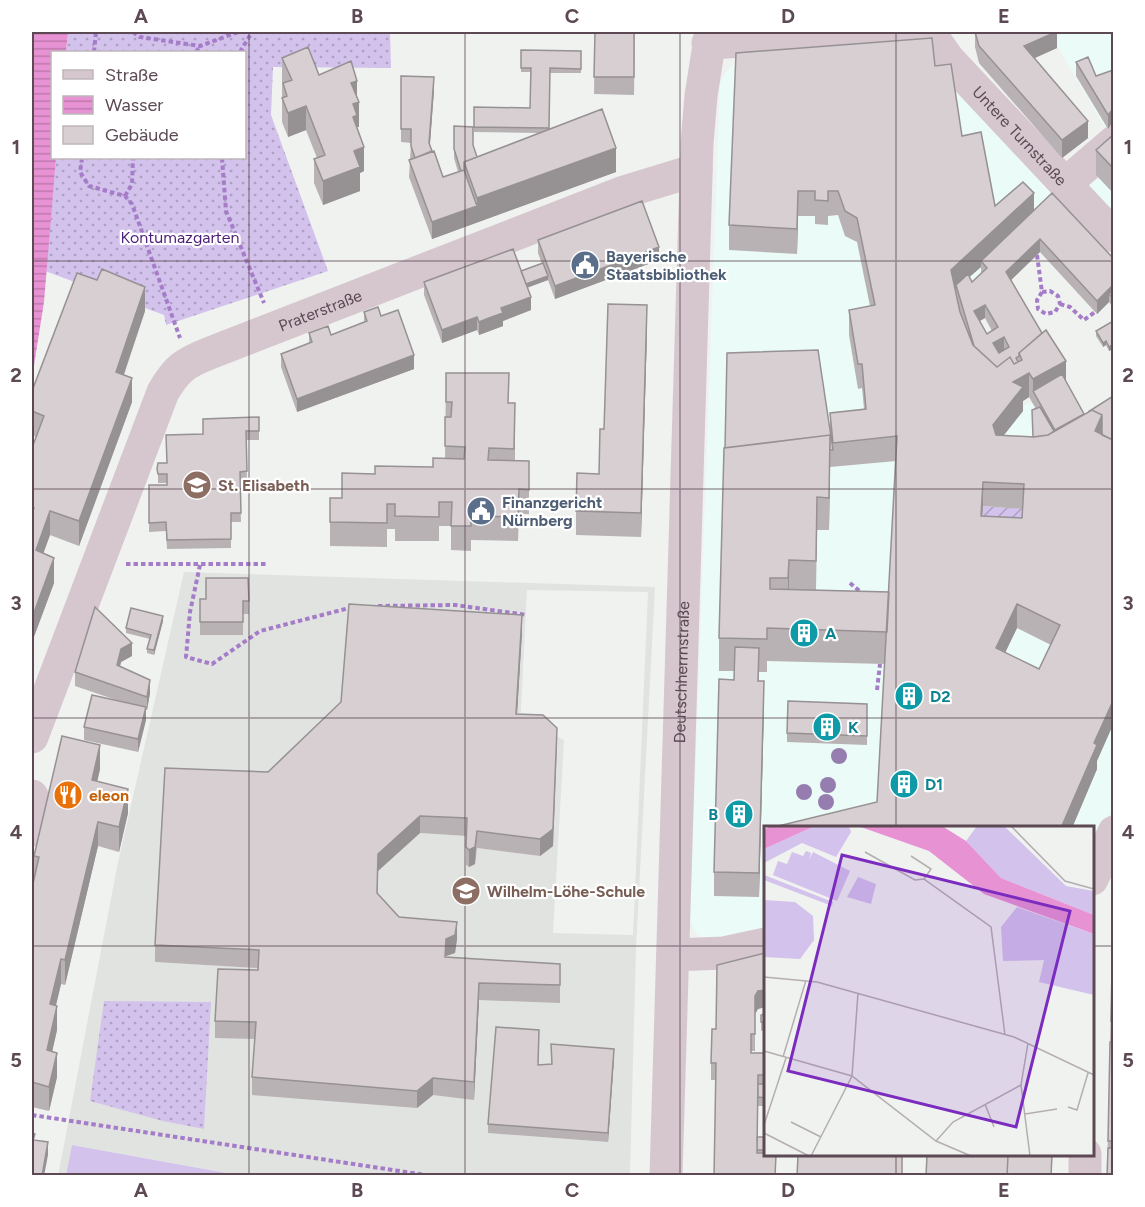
<svg xmlns="http://www.w3.org/2000/svg" width="1145" height="1207" viewBox="0 0 1145 1207" font-family="Figtree,sans-serif">
<defs>
<pattern id="grass-dots" width="8" height="8" patternUnits="userSpaceOnUse" patternTransform="scale(1.5)"><rect width="8" height="8" fill="#d3c2ec"/><path d="M2 2h.1M6 6h.1" fill="none" stroke="#aea0c2" stroke-width="1.8" stroke-linecap="round"/></pattern>
<pattern id="garden-furrows" width="10" height="10" patternUnits="userSpaceOnUse" patternTransform="scale(1.5)"><rect width="10" height="10" fill="#d3c2ec"/><path d="M-1 1l2-2M0 10L10 0M9 11l2-2" fill="none" stroke="#aea0c2"/></pattern>
<pattern id="water-rules" width="6" height="5" patternUnits="userSpaceOnUse" patternTransform="scale(1.5)"><rect width="6" height="5" fill="#e692d3"/><path d="M0 2.5h6" fill="none" stroke="#be79ae"/></pattern>
</defs>
<rect width="100%" height="100%" fill="#f0f2f0"/>
<path fill="#ebfbf7" d="M1049,32h64v195l-51,-35 -107,104 60,111 17,-4 29,48 52,-7v363l-20,49 -1,-28h-326l-1,102 -50,11 -11,-3 -7,-3 -7,-14 30,-838 6,-11 16,-16 177,-17 143,153 45,-61z"/>
<path fill="#e1e3e1" fill-rule="evenodd" d="M184,572l471,15 -19,361 -6,227h-393l-165,-30 -6,30 -8,1 59,-309zM527,590l121,2 -15,343 -80,-2 11,-193 -21,-10 -23,-1zM341,719l199,137 -63,-8 -8,19 -3,-3 1,-28 -47,-3 -42,38 -1,40 69,45 -1,19 -189,64 3,-71 -104,-6zM552,1073l56,69 -120,-9z"/>
<path fill="url(#grass-dots)" d="M68,32h322l1,36 -118,-1 -2,48 57,156 -162,54 -2,-10 -119,-44 11,-113h188v-106h-178z
M104,1001l107,1 -7,127 -41,-8 -73,-20z"/>
<path fill="url(#garden-furrows)" d="M983,506l41,3 -2,33 -41,-2z"/>
<path fill="#d3c2ec" d="M72,1145l165,30h-171z"/>
<path fill="url(#water-rules)" d="M32,32h36l-2,20h-14v106h4l-12,144 -12,76z"/>
<g fill="none" stroke-linecap="round" stroke-linejoin="round">
<path stroke="#a47cc8" stroke-width="4" stroke-dasharray="4.5 3" stroke-linecap="butt" d="M133,32l7,5 60,9 38,-14
M94,52l2,-20
M196,52l4,-6
M240,52l12,-20
M82,158l-2,14 9,14 36,10 7,8 48,134
M222,158l4,53 38,92
M125,196l7,-12 1,-26
M1037,255l5,37 -5,8 1,9 8,5 9,-2 5,-8 -2,-8 -8,-5 -8,1
M1060,304l10,3 14,13 11,-8
M126,564h140
M200,565l-10,47 -4,45 26,7 48,-33 93,-24
M850,583l13,11
M378,606l77,-1 72,10
M877,690l3,-26
M32,1115l400,61"/>
<g stroke="#d6c7cf" stroke-width="33">
<path id="s1" d="M929,32l20,28 165,176"/>
<path d="M708,43l200,-11"/>
<path d="M1065,184l49,-42"/>
<path id="s2" d="M32,737l131,-345c14,-24 22,-29 47,-39l414,-161 72,-22"/>
<path d="M32,796l5,14 -5,20"/>
<path d="M1092,879l22,-47"/>
<path d="M673,955l51,-2 42,-9"/>
<path id="s3" d="M666,1176l31,-1033 4,-47 10,-64"/>
<path d="M1085,1176v-22"/>
</g>
</g>
<g fill="#967daf">
<circle cx="839" cy="756" r="8"/>
<circle cx="828" cy="785" r="8"/>
<circle cx="804" cy="792" r="8"/>
<circle cx="826" cy="802" r="8"/>
</g>
<path fill="#b9b2b5" fill-rule="evenodd" d="M595,32h40l-1,63 -40,-1z
M975,32h82v16l-23,10 54,80 -26,20 -83,-95 -4,-16z
M521,50l60,1v22h-31l-1,56 67,43 -184,67 -23,-62 2,-34 -10,-1v-13l33,-39 -4,55 13,32 15,-5 -4,-14v-32l19,20 4,11 63,-24 -66,-1v-25l56,1 1,-36h-10z
M282,58l37,17 38,22 2,30h-2l7,44 -4,2v18l-37,14 -9,-22v-24l3,-1 -11,-28 -18,7 -6,-15z
M1076,62l20,14 17,-6 -5,59 -32,-53z
M935,66l27,70 33,70 39,5 79,47v49l-4,-5 -12,12 -57,-62 -29,28 55,101 31,388 -25,59h-302l107,-26 8,-138 -118,-3v11h-8v9l5,24 -5,192 -45,-1v-24l20,-192v-9h-15v-33l111,-210v-15l34,-4 -2,-21 -4,1 -9,-54v-25l21,-4 -13,-64 -12,-6 -7,-21 -10,1v9l-13,-1v-8h-17l-1,38 -68,-4v-25zM981,267v7l-9,8 -3,-5zM985,318l7,13 -5,3 -7,-13zM1029,397l7,12 -3,28 -29,-2 19,-24v-10zM896,461l-7,131 -73,-2 1,-60h12l1,-63zM983,506l40,3 -1,9 -40,-2zM1017,628l34,17 -12,24 -34,-17z
M1113,135v58l-17,-18v-25z
M538,240l121,20 -104,39 -7,-19 -21,8 4,22 -28,11v5l-24,9 -2,-5 -35,13 -18,-48v-13l97,-11 21,-7 -4,-11z
M145,311l-21,64 8,27 -53,144 -29,-11 -7,18 11,30 -22,59v-194l4,-11 -4,-2v-44z
M364,312l17,4 33,53 -117,43 -16,-45v-13l28,-11v-10l22,2 33,-13z
M1113,321v28l-4,2 -3,-6 -3,2 -7,-11v-5z
M647,330l-6,207 -65,-2v-24l23,-37 5,-45z
M446,373l63,30h6v58h14v53h-10l-1,27 -47,-1v11l-20,-1v-24h-12v15h-44v-12h-8v18l-57,-1v-48h12l33,-24 58,-7 12,-8z
M259,417v23h-13l1,40h-7l1,42h-10v26l-64,1 -1,-18 -17,1v-47h18v-2h-9v-20h9l36,-29z
M248,578l1,36h-6v21h-43v-36h6z
M163,621l-9,34 -7,-2v-4l3,-10 -24,-6v-5z
M522,632l-5,82 40,31 -4,101 -13,10 -63,-8 -2,16 -6,3 -3,-2v-29l-46,-3 -42,38v23l21,23 58,22 -2,14 -9,3v2l114,23v22l-81,-3 -5,100 -41,-5 -16,13 -165,-13v-18l3,-38 -40,-1v-17l43,-51v-2l-103,-6v-17l113,-173z
M132,656l-11,6 -1,4 30,27 -3,17h-1v10l-8,32 -54,-12v-13l38,-25 -47,-16v-14z
M867,704v41l-80,-3v-9z
M100,769l-3,13 31,31 -9,39 -21,-6 -33,139 -4,-1 -5,22 1,24 -5,21 5,26 -8,34 -17,-4v-219l2,-13v-19z
M1113,915v261h-6l3,-134z
M765,953v54l-7,2 -3,5v37h-4v2h14v53h-7l-1,31h8v18h21h-10l-62,21 2,-96h-5v-17l5,-34z
M765,1014v16l-4,1v-16z
M551,1044l63,14 -6,84 -120,-9v-9l50,-59 13,-1z"/>
<path fill="#969193" d="M1056,32h1v16l-33,15v-17z
M434,77v13l-5,66v-13z
M357,81v22l2,-1v25h-2l-4,14 -2,-58z
M306,106v24l-18,7v-24z
M1113,109v13l-5,7v-14z
M1088,121v17l-26,20v-18z
M364,147v24l-4,2v18l-37,14v-24l31,-30z
M616,148v24l-184,67v-17l45,-16v-8z
M798,191v25l-1,38v-25z
M1034,193v25l-53,43v6l-24,21 -1,-3v4l-5,5v-24z
M1040,239v13l-34,33v-13z
M659,247v13l-104,39v-13z
M548,276v4l-25,9v-4z
M1113,285v13l-4,-4v8l-12,12v-13z
M145,287v24l-29,86v-25z
M531,297v13l-28,11v5l-24,9v-13l22,-14z
M647,305v25l-6,207v-24z
M985,305v13l-11,6v-13z
M477,317v13l-35,13v-13z
M1004,337v13l-11,6v-13z
M1106,341v4l-3,2v-4z
M1113,344v5l-4,2v-4z
M414,355v14l-117,43v-13z
M1066,361v24l-33,6v-12z
M1029,373v24l-6,4v10l-30,38v-24l20,-43z
M132,378v24l-53,144v-25z
M1102,415v24l-7,-8z
M830,435v33l-1,62v-32z
M983,482v24l-2,34v-24z
M50,511v24l-14,39v-24z
M54,558v25l-22,59v-24z
M789,560v33l-1,18v-33z
M1017,604v24l-21,44v-24z
M522,615v17l-6,99v-17z
M163,616v5l-9,34v-5z
M132,643v13l-11,6 -4,16v-13l4,-16z
M150,680v13l-3,17v-13z
M764,681v24l-5,192v-24z
M1113,701v24l-16,36v8l-25,59h-11l33,-85z
M146,707v13l-8,32v-13z
M557,728l-4,118 -13,10v-17z
M100,745v24l-8,36v-25z
M128,789v24l-9,39v-25z
M420,816v17l-42,38v-17z
M98,822v24l-33,139v-25z
M477,831l-2,33 -6,3v-17z
M457,922v17l-2,14 -9,3 -1,19 1,-36z
M61,959v25l-11,45v-25z
M479,983v17l-5,100v-18z
M765,990v17l-7,2 -3,5v37v-55l3,-5z
M57,1006v24l-10,45v-25z
M614,1049v9l-6,84v-9z
M57,1053v24l-8,34v-24z
M433,1078v17l-16,13v-17z
M48,1142v13l-4,21h-2z"/>
<path fill="#d7cfd2" stroke="#969193" stroke-width="1.5" fill-rule="evenodd" d="M595,32h39v45h-40z
M975,32h81l-32,14 64,75 -26,19 -83,-94z
M932,38l3,28 16,-2 11,72 19,-4 14,74 28,-24 11,11 -83,77 9,42 13,33 24,22 13,-10 4,7 8,-4 -3,-7 27,-23 20,31 -33,18 -4,-6 -16,9 10,5 -30,38 3,10 38,2 14,-2 44,-25 10,5 -7,16 18,9v261l-19,42 3,2 -36,83h-291l107,-26 20,-366 -64,7 -3,-30 36,-4 -4,-45h-4l-9,-54 26,-5 -18,-87 -12,-7 -7,-20h-10v10l-13,-1v-9h-17l-1,38 -68,-4 7,-172zM983,482l41,2 -2,34 -41,-2zM1017,604l43,21 -21,44 -43,-21z
M308,47l11,28 32,-14 6,20 -6,2 8,19 -6,2 4,11 -4,2 11,30 -10,4 6,16 -37,14 -9,-22 11,-4 -19,-49 -18,7 -6,-15 5,-2 -4,-13 9,-3 -10,-22z
M521,50l60,1v18l-31,-1 -1,60 -75,-1v-20l56,1 1,-40h-10z
M1088,57l8,19 17,-6v39l-5,6 -32,-53z
M401,76l33,1 -5,66 3,8 -17,7 -4,-12v-17h-10z
M602,109l14,39 -139,50 -13,-36z
M454,126l19,1v18l4,12 -13,5v8l-3,1 -7,-22z
M1113,135v33l-17,-18z
M434,151l9,26 21,-7 13,36 -45,16 -23,-62z
M1052,193l61,65v27l-16,16 -57,-62 -34,33 36,61 -23,20v3l-3,2 2,4 -4,2 -4,-7 -13,10 -23,-21 -18,-61 12,-11 4,8 15,-14 -6,-7zM985,305l13,22 -11,7 -13,-23zM1004,337l5,10 -10,6 -6,-10z
M642,201l17,46 -104,39 -17,-46z
M513,249l18,48 -30,11 2,5 -14,5 -10,4 -2,-5 -35,13 -18,-48z
M543,263l5,13 -22,8 -5,-13z
M102,269l43,18 -29,85 16,6 -53,143 -29,-10 -14,39 18,8 -22,60v-105l2,-5 -2,-1v-59l12,-32 -12,-5v-20l45,-118 20,7z
M1113,290v8l-4,-4z
M608,304l39,1 -6,208 -65,-2 1,-38 22,1 1,-45h4z
M378,307l3,9 17,-6 16,45 -117,44 -16,-45 31,-12 -3,-9 19,-7 3,9 36,-14 -3,-9z
M1113,321v23l-4,3 -3,-6 -3,2 -7,-12z
M818,350l15,100h-3v-15l-105,13 2,-95z
M446,373h63l-1,30h7l-1,46 -25,-1 -1,12 41,1v29l-10,-1 -1,28 -47,-1v10h-20l1,-24h-13v15l-44,-1v-12h-8v19l-57,-1v-24h12v-25l33,1v-8l58,1v-9l31,1 1,-12 -20,-1v-29h6l1,-15h-6z
M1062,374l22,40 -29,16 -22,-39z
M1113,396v44l-11,-5v-20l-10,-5 -4,2z
M1040,407l14,24 -6,4 -15,2 -1,-27z
M259,417v14h-13l1,40 -7,1 1,41h-10v26l-64,1 -1,-18 -17,1v-38h18v-11h-9l-1,-5 1,-6h9l-1,-28 37,-1v-15z
M830,435l-1,63 -12,-1 -1,64 -27,-1 -1,18h-18v11l119,3 -2,40 -120,-4v11l-48,-1 5,-190z
M206,578h42l1,23h-6v21h-43v-23h6z
M349,604l173,11 -6,99 27,1 14,13 -4,101 -13,10 -63,-8 -2,16 -6,3 -3,-3 1,-29 -47,-2 -42,38 -1,39 22,24 58,5 -2,13 -9,4 -1,18 115,7v21l-81,-2 -5,99 -41,-4 -16,13 -165,-14 4,-55 -41,-1 3,-52 40,1 1,-20 -104,-5 10,-177 103,4 73,-70z
M95,607l37,36 -11,6 -4,16 33,15 -3,17 -72,-25z
M131,608l32,8 -9,34 -7,-1 4,-14 -25,-7z
M735,647l24,1 -1,33h6l-5,192 -45,-1 5,-193 15,1z
M92,695l54,12 -8,32 -54,-12z
M788,701l79,3v32l-80,-3z
M62,736l38,9 -8,35 36,9 -9,38 -21,-5 -33,138 -4,-1 -11,45 7,2 -10,44 10,3 -8,34 -17,-5v-194l7,-31 -5,-1z
M1113,915v106h-2z
M765,953v37l-7,1 -3,5v38h-4v19h14v22h-7l-1,78h8v2h11l-1,21h-61l2,-113h-5l1,-34h4l1,-64z
M765,1014v8h-4v-7z
M496,1027l43,3 -1,35 14,-1 -1,-20 63,5 -6,84 -120,-9z
M1110,1042h3v99h-5z
M758,1084h7v14l-7,-1z
M32,1133l3,1 -2,6 15,2 -6,34h-10z
M757,1137h8v13h-8z
M1108,1148h5v28h-6z
M798,1155h104v21h-105z
M927,1155h81l-1,21h-81z
M1008,1155h44l-1,21h-44z"/>
<path fill="none" stroke="#5c4953" stroke-width="1.5" stroke-opacity="0.55" d="M249,32v1144M465,32v1144M680,32v1144M896,32v796M32,261h1082M32,489h1082M32,718h1082M32,946h734M1092,946h22M896,1154v22"/>
<defs>
<g id="civic-disc" transform="scale(1.5)"><circle r="9.5" fill="#5c6f8a" stroke="#fff"/><path d="M-.6-6.5H3V-4.5H.6V-3L4-1V1h2V6H-6V1h2V-1L-.6-3ZM-1.2 2.5V6h2.4V2.5Z" fill="#fff"/></g>
<g id="school-disc" transform="scale(1.5)"><circle r="9.5" fill="#8d6e63" stroke="#fff"/><path d="M0-5L7-2L0 1L-7-2ZM-4 1L0 2.5L4 1V4Q0 6-4 4Z" fill="#fff"/></g>
<g id="building-disc" transform="scale(1.5)"><circle r="9.5" fill="#0f9aa8" stroke="#fff"/><path d="M-4-6H4V6H1V3H-1V6H-4ZM-2.5-4.3h1.7v1.8h-1.7ZM.8-4.3h1.7v1.8H.8ZM-2.5-1h1.7V.8h-1.7ZM.8-1h1.7V.8H.8Z" fill="#fff"/></g>
<g id="restaurant-disc" transform="scale(1.5)"><circle r="9.5" fill="#e8710a" stroke="#fff"/><path d="M-5-6h1v4h1v-4h1v4h1v-4h1v5L-1.5 .5V6h-2V.5L-5-1ZM5-6V6H3V1.5H1.5Q1.5-4 5-6Z" fill="#fff"/></g>
</defs>
<g fill-rule="evenodd">
<use href="#civic-disc" x="585" y="265"/>
<use href="#school-disc" x="197" y="485"/>
<use href="#civic-disc" x="481" y="511"/>
<use href="#building-disc" x="804" y="633"/>
<use href="#building-disc" x="909" y="696"/>
<use href="#building-disc" x="827" y="727"/>
<use href="#building-disc" x="904" y="784"/>
<use href="#restaurant-disc" x="68" y="795"/>
<use href="#building-disc" x="739" y="814"/>
<use href="#school-disc" x="466" y="891"/>
</g>
<g text-anchor="middle" stroke-width="4.5" stroke-linejoin="round" paint-order="stroke">
<g font-size="16" fill="#5c4953" stroke="#fff">
<text dy="6" stroke="none"><textPath href="#s1" startOffset="138">Untere Turnstraße</textPath></text>
<text dy="6" stroke="none"><textPath href="#s2" startOffset="550">Praterstraße</textPath></text>
<text dy="6" stroke="none"><textPath href="#s3" startOffset="504">Deutschherrnstraße</textPath></text>
</g>
<g font-size="16" fill="#4d1e79" stroke="#fff">
<text x="180" y="243">Kontumazgarten</text>
</g>
<g font-size="16" font-weight="bold" fill="#4e5e75" stroke="#fff" text-anchor="start">
<text x="606" y="262">Bayerische<tspan x="606" dy="18">Staatsbibliothek</tspan></text>
<text x="502" y="508">Finanzgericht<tspan x="502" dy="18">Nürnberg</tspan></text>
</g>
<g font-size="16" font-weight="bold" fill="#785e54" stroke="#fff" text-anchor="start">
<text x="218" y="491">St. Elisabeth</text>
<text x="487" y="897">Wilhelm-Löhe-Schule</text>
</g>
<g font-size="16" font-weight="bold" fill="#0d838f" stroke="#fff" text-anchor="start">
<text x="825" y="639">A</text>
<text x="930" y="702">D2</text>
<text x="848" y="733">K</text>
<text x="925" y="790">D1</text>
<text x="718" y="820" text-anchor="end">B</text>
</g>
<g font-size="16" font-weight="bold" fill="#c56008" stroke="#fff" text-anchor="start">
<text x="89" y="801">eleon</text>
</g>
</g>
<g transform="translate(764 826)">
<rect width="330" height="330" fill="#f0f2f0"/>
<path d="M51,0h34l2,6 -15,25 -34,-14 -38,20v-14zM213,0h27l62,60 28,5v24l-93,-37 -35,-37zM94,51l18,7 -5,20 -24,-7zM253,81l77,27v61l-55,-13 5,-22 -41,1 -2,-34z" fill="#d3c2ec"/>
<path d="M42,25l5,2 -2,7 4,-8 37,19 -13,30 -64,-26 5,-14 9,3 5,-12 11,4zM0,49l69,27 -1,4 -68,-26zM0,74l31,2 18,14 1,24 -14,19 -36,-2z" fill="#d3c2ec"/>
<path d="M6,0h45l-51,23v-19zM94,0h84l24,15 35,37 93,37v19l-110,-40 -55,-43z" fill="#e692d3"/>
<path fill="none" stroke="#b5aeb1" stroke-width="1.5" d="M247,0l54,55 29,8M101,26l50,28 9,-1M147,30l20,13 -7,10 67,48 14,108M0,151l53,5 197,55 80,38M264,217l-7,42 9,71M0,225l88,25 84,65 35,15M19,231l23,-77M221,278l9,23M304,281l9,3 11,-37M261,288l32,-5M27,296l30,15M0,299l22,-67M0,307l45,23M172,315l17,-19 68,-37M47,330l41,-80 6,-83"/>
<path fill="#7b2cbf" fill-opacity="0.15" stroke="#7b2cbf" stroke-width="3" d="M78,29l228,56 -54,216 -228,-56z"/>
<rect width="330" height="330" fill="none" stroke="#5c4953" stroke-width="3"/>
</g>
<rect width="1145" height="1207" fill="none" stroke="#ffffff" stroke-width="66"/>
<rect x="51" y="51" width="195" height="108" fill="#ffffff" stroke="#beb6ba" stroke-width="1.5"/>
<rect x="63" y="70" width="30" height="9" fill="#d6c7cf" stroke="#beb6ba" stroke-width="1.5"/>
<text x="105" y="81" font-size="18" fill="#5c4953">Straße</text>
<rect x="63" y="96" width="30" height="18" fill="url(#water-rules)" stroke="#beb6ba" stroke-width="1.5"/>
<text x="105" y="111" font-size="18" fill="#5c4953">Wasser</text>
<rect x="63" y="126" width="30" height="18" fill="#d7cfd2" stroke="#beb6ba" stroke-width="1.5"/>
<text x="105" y="141" font-size="18" fill="#5c4953">Gebäude</text>
<rect x="33" y="33" width="1079" height="1141" fill="none" stroke="#5c4953" stroke-width="2"/>
<g font-size="20" text-anchor="middle" font-weight="bold" fill="#5c4953">
<text x="141" y="23">A</text>
<text x="357" y="23">B</text>
<text x="572" y="23">C</text>
<text x="788" y="23">D</text>
<text x="1004" y="23">E</text>
<text x="16" y="154">1</text>
<text x="1128" y="154">1</text>
<text x="16" y="382">2</text>
<text x="1128" y="382">2</text>
<text x="16" y="610">3</text>
<text x="1128" y="610">3</text>
<text x="16" y="839">4</text>
<text x="1128" y="839">4</text>
<text x="16" y="1067">5</text>
<text x="1128" y="1067">5</text>
<text x="141" y="1197">A</text>
<text x="357" y="1197">B</text>
<text x="572" y="1197">C</text>
<text x="788" y="1197">D</text>
<text x="1004" y="1197">E</text>
</g>
</svg>
